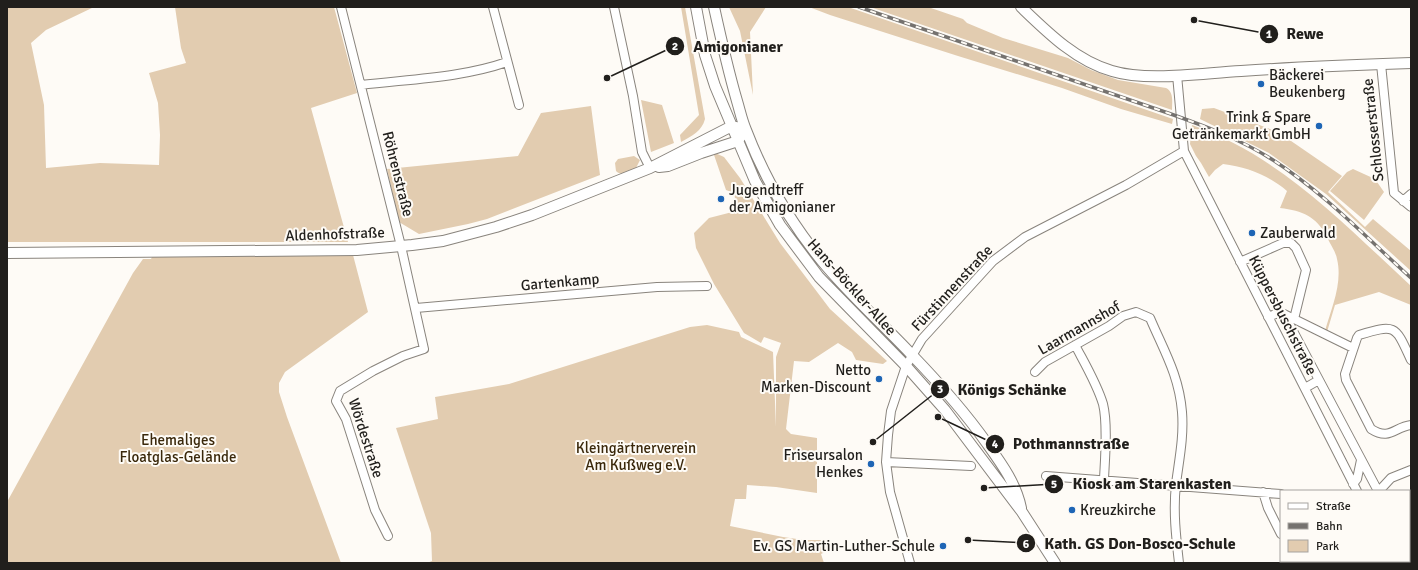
<svg xmlns="http://www.w3.org/2000/svg" width="1418" height="570" viewBox="0 0 1418 570" font-family="Signika,sans-serif">
<rect width="100%" height="100%" fill="#fefbf6"/>
<path fill="#e2ccb0" d="M7,7h87l-48,23 -15,13 13,62 2,63 54,-5 59,2 1,-30 -2,-32 -9,-30 37,-10 -5,-15 -6,-41h159l23,86 -46,15 37,134h-341z
M681,7h4l20,112c-3,12 -13,17 -24,23l-1,-7 19,-20z
M729,7h37l-16,25 3,63 -13,-64z
M809,7h39l325,112 -1,5 -51,-15 -59,-21 -104,-32 -128,-41z
M870,7h58l35,12 4,4 36,15 65,20 23,12 27,10 48,8c8,4 6,14 6,22z
M641,100l21,5 12,38 -23,9z
M591,106l9,69 -113,44 -19,5 -49,10 -20,-12 -12,-53 131,-13 23,-43z
M1214,108l64,24 64,44 -14,16 37,35 8,-8 38,32v20l-85,-77 -57,-41 -69,-34 2,-10z
M1192,125c87,30 153,100 219,161v19l-32,-13 -44,13 -8,27 -2,-1c6,-22 18,-48 12,-72 -1,-7 -7,-15 -10,-22 -11,-21 -24,-26 -47,-29l7,-17c-19,-16 -40,-24 -64,-27l-8,6 -6,7 -8,-14 -5,-7 -6,-12z
M713,152l11,5 16,21 40,65 50,66 57,52 -4,3 -27,-4 -4,-8 -14,-9 -29,19 -15,-1 -8,68 5,5 26,4v55l-41,-6 -29,-2 -1,14h-11l-5,27 53,11 21,3h20l1,12 -4,2 3,9h-397l5,-2 -1,-28 -35,-105 42,-9 -3,-22 74,-13 181,-57 17,-2 32,7 2,5 32,15 3,75v-70l5,-14 -17,-6 -3,6 -17,-10 -30,-49 -18,-36 -2,-15 15,-15 35,-9h-7l-3,-16 -8,-3z
M634,156l6,4 -4,8c-7,3 -14,9 -20,3l-1,-8 3,-4z
M1353,169l22,10 9,13 -20,28 -34,-29 17,-19z
M353,255l15,57 -83,60 -6,11v9l8,25 54,146h-334v-61l126,-229 10,-14h8l1,-2z"/>
<g fill="none" stroke-linecap="round" stroke-linejoin="round">
<g stroke="#89847d" stroke-width="10">
<path id="minor" d="M341,7l60,239 23,103 -21,7 -30,15 -33,20 -4,10 10,18 29,91 13,26
M493,7l26,98
M614,7l19,89 9,56 8,16
M1381,64l13,129 17,14
M1177,75l7,76 173,340
M361,85c49,-6 100,-7 146,-23
M1403,201l8,-7
M1240,262l43,-19h8l5,5 10,22 -12,49
M416,308l241,-21 50,-1
M1284,314l94,177
M1268,317l10,-4 6,1 69,34
M1075,345c10,19 22,39 28,59 5,20 2,54 1,75
M1411,360c-16,-35 -15,-36 -52,-25l-2,3 -12,36 1,6 25,49c19,12 23,-2 40,-4
M1035,372l10,-10 64,-36 14,-10 13,-4 14,6c14,33 29,57 32,94 2,25 -3,48 -6,72 -3,27 0,53 3,79
M1305,388l14,-8
M886,462l85,4
M1046,476l235,18
M1353,484l4,-5 4,-19
M1379,491l12,-13 20,-8
M1263,492l5,16 13,26
M1409,501h2
M1294,561l1,2
M1394,561l1,2
M910,563l-20,-71 -4,-30 2,-27 3,-24 15,-45 16,-27 71,-78 32,-24 101,-52 58,-34"/>
</g>
<g stroke="#89847d" stroke-width="12">
<path id="tertiary" d="M696,7l9,48 10,31 40,95 25,44 39,52 87,89 39,44 77,102 33,51
M714,7c7,32 14,63 23,94 3,10 5,20 9,29 18,47 44,92 76,131 27,33 60,62 90,94 26,27 52,56 74,87 15,21 30,41 35,66
M1021,7c26,25 55,54 91,64 36,11 90,2 129,0 57,-4 113,-6 170,-8
M659,167l9,-1 33,-13 37,-12 3,-5
M7,253l350,-3 55,-5 31,-4 53,-14 36,-12 118,-47 82,-42 13,3"/>
</g>
<use href="#minor" stroke="#fff" stroke-width="8"/>
<use href="#tertiary" stroke="#fff" stroke-width="10"/>
<g stroke="#75726f" stroke-width="3.5">
<path id="rail" d="M859,7l309,106c37,13 72,26 105,47 51,33 94,78 138,118"/>
</g>
<use href="#rail" stroke="#fefbf6" stroke-width="2" stroke-dasharray="6" stroke-linecap="butt"/>
</g>
<g fill="#1e65b5" stroke="#fefbf6" stroke-width="1.5">
<circle cx="1261" cy="84" r="4"/>
<circle cx="1319" cy="126" r="4"/>
<circle cx="721" cy="199" r="4"/>
<circle cx="1252" cy="233" r="4"/>
<circle cx="879" cy="379" r="4"/>
<circle cx="871" cy="464" r="4"/>
<circle cx="1072" cy="510" r="4"/>
<circle cx="943" cy="546" r="4"/>
</g>
<g text-anchor="middle" stroke-width="4" stroke-linejoin="round" paint-order="stroke">
<g font-size="15" fill="#211f1c" stroke="#fefbf6" text-anchor="start">
<text x="1269" y="80">Bäckerei<tspan x="1269" dy="17">Beukenberg</tspan></text>
<text x="1311" y="122" text-anchor="end">Trink &amp; Spare<tspan x="1311" dy="17">Getränkemarkt GmbH</tspan></text>
<text x="729" y="195">Jugendtreff<tspan x="729" dy="17">der Amigonianer</tspan></text>
<text x="1260" y="238">Zauberwald</text>
<text x="871" y="375" text-anchor="end">Netto<tspan x="871" dy="17">Marken-Discount</tspan></text>
<text x="863" y="460" text-anchor="end">Friseursalon<tspan x="863" dy="17">Henkes</tspan></text>
<text x="1080" y="515">Kreuzkirche</text>
<text x="935" y="551" text-anchor="end">Ev. GS Martin-Luther-Schule</text>
</g>
<g font-size="15" fill="#211f1c" stroke="#fefbf6">
<text transform="translate(1373 130) rotate(-96)" y="5">Schlosserstraße</text>
<text transform="translate(398 174) rotate(76)" y="5">Röhrenstraße</text>
<text transform="translate(335 234) rotate(-2)" y="5">Aldenhofstraße</text>
<text transform="translate(560 282) rotate(-5)" y="5">Gartenkamp</text>
<text transform="translate(852 287) rotate(48)" y="5">Hans-Böckler-Allee</text>
<text transform="translate(952 288) rotate(-47)" y="5">Fürstinnenstraße</text>
<text transform="translate(1283 315) rotate(63)" y="5">Küppersbuschstraße</text>
<text transform="translate(1079 328) rotate(-30)" y="5">Laarmannshof</text>
<text transform="translate(366 438) rotate(72)" y="5">Wördestraße</text>
</g>
<g font-size="15" fill="#3a280b" stroke="#fefbf6">
<text x="178" y="445">Ehemaliges<tspan x="178" dy="17">Floatglas-Gelände</tspan></text>
<text x="636" y="453">Kleingärtnerverein<tspan x="636" dy="17">Am Kußweg e.V.</tspan></text>
</g>
</g>
<path fill="none" stroke="#211f1c" stroke-width="1.5" d="M1194 20L1269 34M607 78L675 46M873 442L940 389M938 417L995 444M984 488L1054 484M968 540L1026 543"/>
<g fill="#211f1c" stroke="#fefbf6" stroke-width="1.5">
<circle cx="1194" cy="20" r="4"/>
<circle cx="607" cy="78" r="4"/>
<circle cx="873" cy="442" r="4"/>
<circle cx="938" cy="417" r="4"/>
<circle cx="984" cy="488" r="4"/>
<circle cx="968" cy="540" r="4"/>
<circle cx="1269" cy="34" r="10"/>
<circle cx="675" cy="46" r="10"/>
<circle cx="940" cy="389" r="10"/>
<circle cx="995" cy="444" r="10"/>
<circle cx="1054" cy="484" r="10"/>
<circle cx="1026" cy="543" r="10"/>
</g>
<g font-size="12" text-anchor="middle" font-weight="bold" fill="#fff">
<text x="1269" y="38">1</text>
<text x="675" y="50">2</text>
<text x="940" y="393">3</text>
<text x="995" y="448">4</text>
<text x="1054" y="488">5</text>
<text x="1026" y="548">6</text>
</g>
<g font-size="16" text-anchor="middle" font-weight="bold" fill="#211f1c" stroke="#fefbf6" stroke-width="4" stroke-linejoin="round" paint-order="stroke">
<text x="1305" y="39">Rewe</text>
<text x="738" y="52">Amigonianer</text>
<text x="1012" y="395">Königs Schänke</text>
<text x="1071" y="449">Pothmannstraße</text>
<text x="1152" y="489">Kiosk am Starenkasten</text>
<text x="1140" y="549">Kath. GS Don-Bosco-Schule</text>
</g>
<rect width="1418" height="570" fill="none" stroke="#211f1c" stroke-width="16"/>
<rect x="1280" y="490" width="130" height="72" fill="#fefbf6" stroke="#a6a39f"/>
<rect x="1288" y="503" width="20" height="6" fill="#ffffff" stroke="#a6a39f"/>
<text x="1316" y="510" font-size="12" fill="#211f1c">Straße</text>
<rect x="1288" y="523" width="20" height="6" fill="#75726f" stroke="#a6a39f"/>
<text x="1316" y="530" font-size="12" fill="#211f1c">Bahn</text>
<rect x="1288" y="540" width="20" height="12" fill="#e2ccb0" stroke="#a6a39f"/>
<text x="1316" y="550" font-size="12" fill="#211f1c">Park</text>
</svg>
